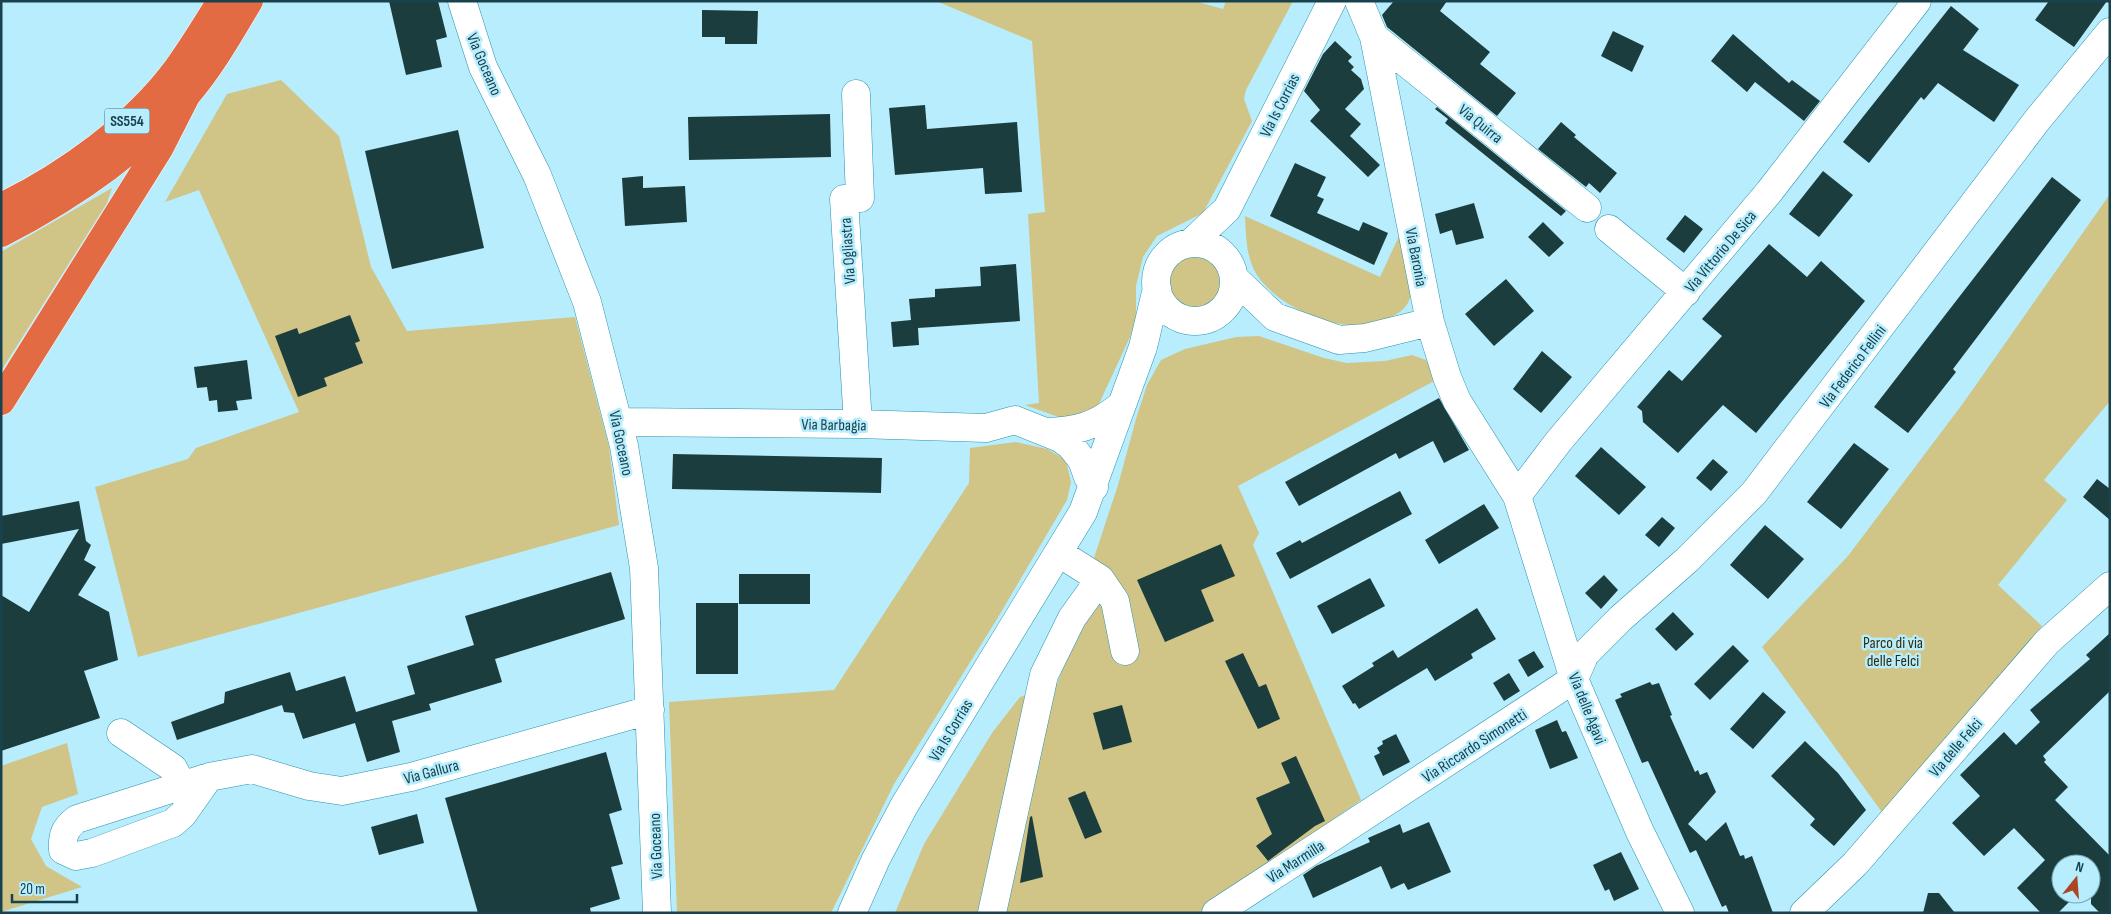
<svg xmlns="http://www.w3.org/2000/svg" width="2111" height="914" viewBox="0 0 2111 914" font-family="'Sofia Sans Condensed',sans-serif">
<rect width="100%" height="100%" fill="#b7edfd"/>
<path fill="#d0c487" d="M936,1h258l29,8 3,-8h67l-47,89 -2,9 8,22 -49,92 -46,23 -14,21 -7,29v31l-6,20 -32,69 -14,11 -20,2 -39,-14 14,-2 -11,-189 17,-2 -13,-171z
M281,80l58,56 32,131 36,64 168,-14 34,130 10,78 -481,132 -43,-170 93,-28 8,-11 103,-36 -100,-222 -34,12 62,-108z
M112,188l-5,15 -106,168v-119z
M2110,194v207l-66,79 23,20 -69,85 44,41 -158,189 -122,-168 86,-91 116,-154z
M1245,216l135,61 20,-43c2,11 13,56 10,64 -4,12 -13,17 -25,21 -10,4 -26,8 -37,6 -32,-3 -73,-23 -91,-50 -11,-17 -11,-40 -12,-59z
M1167 282a28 28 0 1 1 56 0a28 28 0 1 1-56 0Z
M1259,336l65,22 23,5 38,-2 27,-6 14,5 7,10 3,10 -198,106 21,47 -6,12 108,255 -162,113h-304l29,-69 68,-111 28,-36 37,-13 21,-54 14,-66 26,-79 18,-66 11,-34 14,-25 24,-11 51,-12z
M1016,442l31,7 19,11 5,22 -4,18 -70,119 -103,165 -63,129h-154l-8,-211 165,-12 135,-207 1,-35z
M67,743l11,51 -36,13 -11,32 15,27 36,21 -81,25v-146z"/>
<path fill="#1c3d3e" d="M389,1h49l9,36 -11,3 6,27 -36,8z
M1394,1h53l-7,10 50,41 -10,12 36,29 -19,23 -110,-89 -5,-12z
M2049,1h58l-33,46 -39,-27z
M1951,6l28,23 -16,21 56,35 -25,37 -56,-39 -14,17 -3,-3 -52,66 -26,-21z
M702,10l56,1 -1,33h-32v-7h-23z
M1613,31l31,15 -12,26 -31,-16z
M1733,34l56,49 3,-3 28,21 -16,20 -49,-39 -8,10 -36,-31z
M1335,41l17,16 -4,4 6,6 -3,3 10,9 3,10 -19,20 16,15 -11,12 30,29 -12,12 -58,-56 10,-11 -16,-19 19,-37z
M925,105l2,24 90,-7 5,70 -37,2 -2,-26 -88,7 -6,-67z
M1437,107l129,104 -5,5 -116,-93 3,-4 -13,-10z
M830,114l1,43 -142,3 -1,-43z
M1561,122l15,13 -2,2 43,36 -17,20 -11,-10 -3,4 -48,-38z
M458,130l26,118 -92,21 -27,-118z
M1295,163l31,14 -9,19 7,3 -7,14 42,18 4,-9 25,11 -14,32 -104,-49z
M1823,171l30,24 -34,42 -30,-23z
M643,176v12l42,-2 2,36 -62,4 -3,-48z
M2052,177l29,23 -128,169 3,3 -48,61 -34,-26z
M1474,203l10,35 -28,7 -4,-15 -12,4 -5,-20z
M1685,215l18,14 -19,24 -18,-14z
M1543,222l21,21 -15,14 -21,-20z
M1769,244l38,33 14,-16 44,40 -109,132 -33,-28 -45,48 -35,-31 -1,-11 -5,-4 32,-37 13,11 40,-45 -20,-17z
M1016,264l4,57 -102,7 1,17 -26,2 -2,-25 20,-2 -2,-21 26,-2v-8l46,-3 -1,-19z
M1506,279l28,32 -40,35 -29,-32z
M350,315l10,26 -5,2 8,20 -39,15 3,8 -29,11 -23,-61 22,-8 2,6z
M1542,351l30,26 -31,36 -28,-24z
M247,360l5,39 -16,2 2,9 -20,2 -1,-12 -8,1 -2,-14 -10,1 -3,-21z
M1439,398l30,52 -25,13 -11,-22 -34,18 -3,-6 -97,53 -14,-24z
M1854,443l35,26 -48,60 -34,-27z
M1601,447l45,40 -27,28 -44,-39z
M673,454l209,4 -1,35 -209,-4z
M1713,459l15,13 -17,19 -15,-13z
M2097,479l13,10v31l-27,-23z
M1400,491l12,23 -122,65 -14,-26 24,-13 2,3z
M79,501l7,40 5,4 -7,15 12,7 -18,28 31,17 9,48 -34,11 16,47 -99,33v-156l28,17 50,-83 -78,15v-28z
M1484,504l15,24 -60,36 -14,-24z
M1662,517l13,11 -16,19 -14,-12z
M1765,525l39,34 -36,40 -38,-34z
M1221,544l14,32 -34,14 13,31 -49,21 -28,-62z
M611,572l14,47 -130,40 7,23 -73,22 2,6 -39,11 8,31 -33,10 -12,-39 -52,16 -9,-26 -10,-1 -2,-7 -105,35 -6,-18 53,-19 1,-11 65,-20 6,19 49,-15 11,36 59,-18 -8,-28 67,-21 -9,-29z
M739,574h71v30h-71z
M1604,575l14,15 -17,19 -16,-16z
M1370,578l15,28 -53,28 -15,-28z
M696,603h42v71h-42z
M1477,608l19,31 -25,15 2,4 -38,23 -8,-13 -68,41 -4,-6 -2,1 -11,-18 32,-20 -2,-3 21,-13 5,8z
M1673,612l21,22 -18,17 -21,-22z
M2110,633v58l-67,65 3,4 -2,2 24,25 -13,13 55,56v57h-10l-9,-9v-40h-30v30h16l-19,19h-17l-24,-25 28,-28 -31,-32 -30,28 -32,-33 28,-27 -20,-21 44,-43 12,13 24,-23 -10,-12 60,-51 -4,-4z
M1733,645l16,16 -39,39 -16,-16z
M1534,651l10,16 -16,10 -10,-17z
M1243,653l16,34 7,-3 14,35 -22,10 -33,-68z
M1509,673l11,18 -16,10 -11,-18z
M1650,682l2,3 7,-2 13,32 -2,1 25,56 3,-2 2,5 7,-3 9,20 -28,32 18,17 20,-19 14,34 4,-1 1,4 7,-3 21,57h-44l-3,-8 -4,2 -26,-57 -6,3 -42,-92 -6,2 -27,-63 7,-3 -2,-3z
M1763,692l23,20 -33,37 -23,-20z
M1122,705l10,37 -29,8 -10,-37z
M1557,720l5,12 4,-1 12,27 -28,11 -15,-39z
M1396,734l14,28 -27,14 -9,-20 6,-3 -3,-5 6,-4 -1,-3z
M1805,741l33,32 28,37 -32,36 -24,-21 5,-6 -44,-43z
M606,752l16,58 -13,4 14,50 -12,3 9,32 -30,9 1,5h-113l-33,-115z
M1296,756l29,65 -10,5 -47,35 -12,-15 16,-12 -16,-36 34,-15 -9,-20z
M1085,791l17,41 -17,7 -17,-41z
M417,814l7,29 -45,12 -8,-28z
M1032,816l11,61 -23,6 10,-66z
M1429,822l22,50 -43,18 -4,-7 -13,6 -10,-23 -68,32 -10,-23 13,-9 54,-24 -2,-4 32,-14 3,9z
M1621,852l18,37 -25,12 -5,-12 -4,2 -12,-26z
M1928,893h11l16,20h-32z"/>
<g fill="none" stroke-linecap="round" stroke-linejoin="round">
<g stroke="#2a92ab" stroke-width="29">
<path id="minor" d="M462,1l21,66 54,108 50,127 37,144 20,122 13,345
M1359,1l15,36 56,285 17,55 10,24 60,95 57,183 66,153 40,81
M1374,37l213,171
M856,94l4,104 -16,1 14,225
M1609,229l77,63
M1191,243l36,-34 105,-208
M1156 282a39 39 0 1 1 78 0a39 39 0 1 1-78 0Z
M1234,278l41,39 64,23 26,-2 65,-16
M619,422l239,2 128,4 29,-8 45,18 11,8 11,14 6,17 6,10
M1045,432c32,-1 49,-5 74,-25
M1517,496l41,-54 211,-250 148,-191
M1059,553l41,26 15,22 10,50
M121,733l52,35 9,17
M209,777l-26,37 -10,9 -81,30 -16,3 -13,-6c-1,-15 2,-22 14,-31l132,-42 43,-8 57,17 33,5 69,-14 239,-67
M852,913l24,-54 28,-53 179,-294 60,-165 14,-59
M992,913l52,-238 28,-57 28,-39
M1216,913l358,-234 11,-25 36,-36 66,-58 67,-67 284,-374 72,-87
M1804,913l51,-49 192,-222 63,-56"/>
</g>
<g stroke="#fff" stroke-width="29">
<path id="highway" d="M1,207c64,-31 134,-81 176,-138 16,-22 30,-45 44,-68
M1,233c70,-36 135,-80 187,-140 24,-28 42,-61 61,-92
M1,401l159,-254 28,-55"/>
</g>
<use href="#minor" stroke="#fff" stroke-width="28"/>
<use href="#highway" stroke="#e36b44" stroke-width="28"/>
</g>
<g text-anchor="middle" stroke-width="5" stroke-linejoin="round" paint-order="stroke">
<rect fill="#b7edfd" stroke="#487582" stroke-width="1" x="104.5" y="108.5" width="45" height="25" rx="4"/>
<g font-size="15" font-weight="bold" fill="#18424d">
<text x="127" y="126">SS554</text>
</g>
<g font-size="16" fill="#18424d" stroke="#b7edfd">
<text transform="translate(485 64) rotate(67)" y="6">Via Goceano</text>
<text transform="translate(1279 105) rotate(-63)" y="6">Via Is Corrias</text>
<text transform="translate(1481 123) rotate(39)" y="6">Via Quirra</text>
<text transform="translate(847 251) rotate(-94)" y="6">Via Ogliastra</text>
<text transform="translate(1720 251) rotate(-50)" y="6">Via Vittorio De Sica</text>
<text transform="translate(1417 257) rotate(79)" y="6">Via Baronia</text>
<text transform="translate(1852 366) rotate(-53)" y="6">Via Federico Fellini</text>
<text transform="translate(834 424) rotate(1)" y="6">Via Barbagia</text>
<text transform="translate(622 443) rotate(78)" y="6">Via Goceano</text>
<text transform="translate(1588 708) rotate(68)" y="6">Via delle Agavi</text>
<text transform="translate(950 730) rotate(-59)" y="6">Via Is Corrias</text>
<text transform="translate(1474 745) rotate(-33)" y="6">Via Riccardo Simonetti</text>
<text transform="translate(1955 747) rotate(-49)" y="6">Via delle Felci</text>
<text transform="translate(431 771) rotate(-15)" y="6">Via Gallura</text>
<text transform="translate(655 846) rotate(-92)" y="6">Via Goceano</text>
<text transform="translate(1295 861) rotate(-33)" y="6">Via Marmilla</text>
</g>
<g font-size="16" fill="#322c0c" stroke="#b7edfd">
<text x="1893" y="648">Parco di via<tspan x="1893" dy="18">delle Felci</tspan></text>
</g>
</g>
<rect width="2111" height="914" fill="none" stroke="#18424d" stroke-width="5"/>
<g transform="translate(2076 879) rotate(17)"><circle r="24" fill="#b7edfd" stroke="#77a9b7"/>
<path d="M0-4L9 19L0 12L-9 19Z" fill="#ac4522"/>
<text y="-8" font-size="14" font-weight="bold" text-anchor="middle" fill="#18424d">N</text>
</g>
<path d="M12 894v8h65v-8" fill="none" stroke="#18424d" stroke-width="2.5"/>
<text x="20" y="894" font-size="15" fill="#18424d" stroke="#b7edfd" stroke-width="4" paint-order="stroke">20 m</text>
</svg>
